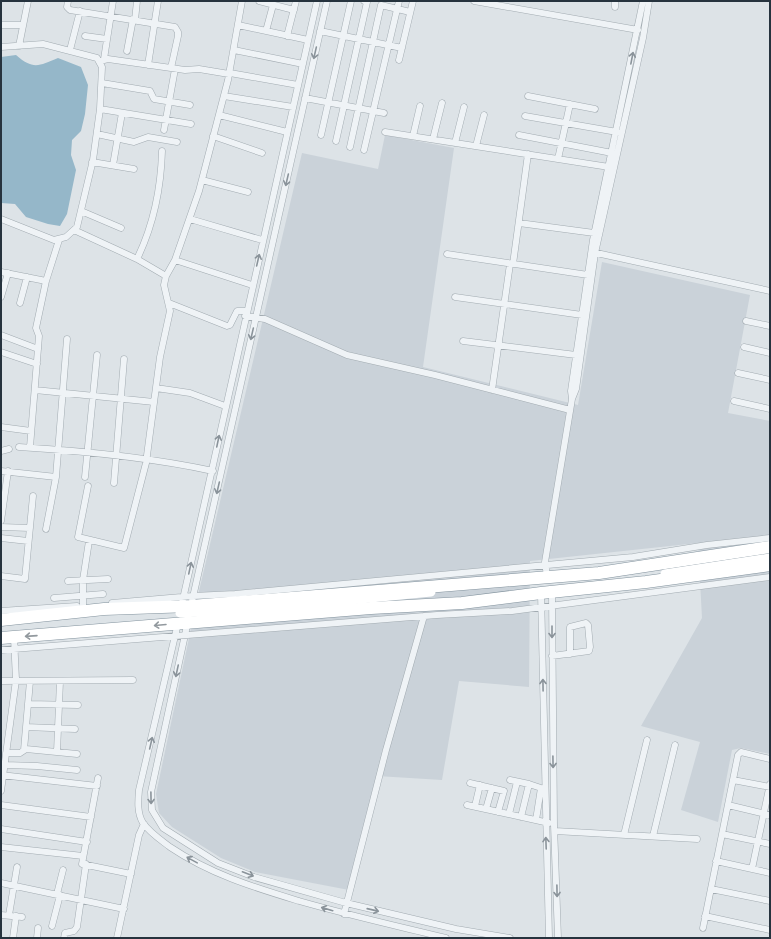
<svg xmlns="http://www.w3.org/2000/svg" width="771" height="939" viewBox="0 0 771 939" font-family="'Nunito Sans',sans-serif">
<rect width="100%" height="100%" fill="#dde3e7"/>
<path fill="#cad2d9" d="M385,135l69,13 -31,219 155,38 24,-143 148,33 -22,118 42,8v333l-29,-6 -9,2 -14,72 -37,-12 19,-68 -59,-16 61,-108 -4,-75 -168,18 -1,126 -70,-6 -17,99 -65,-4 -28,114 -94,-18 -34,-14 -49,-31 -13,-14 -3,-19 43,-203 103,-438 76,16z"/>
<path fill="#95b7c9" d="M16,55c17,15 23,11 42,3l23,9 7,18 -3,29 -4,17 -9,9 -1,15 5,15 -9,44 -7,12 -12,-2 -22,-7 -11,-13 -14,-1v-146z"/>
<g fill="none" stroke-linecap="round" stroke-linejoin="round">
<g stroke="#a2abb1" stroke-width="7">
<path id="street" d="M68,1l-1,6 3,3 105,17 3,5v4l-7,32
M259,1l35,9
M474,1l164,29
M615,7v-6
M135,20l2,-19
M1,25h22
M238,25l70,15
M266,31l7,-26
M320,31l82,17
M85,36l22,3
M287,36l9,-35
M19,46l9,-45
M1,47l42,-3 54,14 5,9 -2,42 -7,51 -16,67 -11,10 -12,3 -53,-21
M70,50l10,-39
M234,50l69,14
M127,51l6,-32
M104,59l9,-58
M399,60l14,-59
M100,61l8,-2 77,11 14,-1 30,5
M148,65l10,-64
M230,73l68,12
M102,83l48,8 4,8 36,6
M224,96l69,11
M528,96l67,13
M305,98l79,15
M100,109l91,15
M219,115l68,17
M525,116l92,16
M164,130l11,-61
M385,132l224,35
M97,134l37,8 14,-5 29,5
M321,135l30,-134
M519,135l93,18
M213,136l49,17
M413,136l7,-30
M433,139l9,-36
M336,141l31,-139 -3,-1
M455,143l9,-36
M476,146l8,-31
M350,147l31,-142 29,7
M364,150l35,-149
M558,159l12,-55
M92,162l42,7
M113,165l9,-52
M202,180l46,12
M81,211l40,17
M190,219l72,21
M519,223l75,10
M74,230l63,29 29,17
M592,252l178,39
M447,254l141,21
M137,259c16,-33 24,-71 25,-108
M175,260l77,25
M513,264l15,-110
M1,272l45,9
M1,297l7,-24
M455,297l127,18
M20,303l7,-26
M169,303l58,23 3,-1 7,-14h9
M245,316l20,3 82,36 88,20 135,35
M746,321l24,5
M1,335l37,14
M463,341l113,14
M744,347l26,6
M1,352l36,12
M738,373l32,7
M156,388l34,5 35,13
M35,390l119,12
M492,390l18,-126
M572,399l4,-10 19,-136 48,-215 6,-37
M734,401l36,8
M1,427l30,4
M19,447c65,4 130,10 194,24
M30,447l9,-111 -3,-8 10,-47 13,-41
M1,451l8,-2
M1,471l55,6
M85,477l12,-122
M114,483l10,-124
M88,486l-10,51 46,11 22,-85 14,-106 10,-46 -6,-26 2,-9 9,-16 24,-69 29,-111 14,-79
M1,521l7,-50
M1,527l29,1
M46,529l10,-52 11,-138
M1,538l27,3
M1,576l24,3 8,-83
M547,576l-2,-14 27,-163 -1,-8 22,-151 50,-239
M68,581l40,-2
M541,593l8,345
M552,593l2,232 4,113
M54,598l49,-4
M112,603l81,-7 42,-2 398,-37 74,-12 63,-7
M83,606v-26l6,-39
M191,606l136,-605
M181,608l136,-607
M1,611l76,-5
M188,621l-37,171 1,18 11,18 55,35 36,14 92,26 110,26 54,9
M178,623l-39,167c-1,11 -2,23 4,33 7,10 18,17 27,24 40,27 83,40 129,54 49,14 98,25 147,37
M1,650l436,-35 75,-4 258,-34
M552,656l37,-5 1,-4 -2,-22 -2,-2 -16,4v27
M1,681l132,-1
M28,704l50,1
M26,727l49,2
M24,750l6,-69
M57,752l3,-71
M6,753h14l6,-4 51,5
M5,765l32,1 40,4
M1,775l96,11
M98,778l-16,86 49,10
M510,780l19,4 12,4 -5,32
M733,780l37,7
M470,783l34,8 -6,21
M1,791l15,-111 -2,-43
M1,805l90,12
M467,805l82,18
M728,805l42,10
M475,806l5,-21
M486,809l6,-21
M509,814l8,-32
M521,817l8,-33
M1,829l86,13
M555,831l142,8
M722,834l48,10
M624,835l23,-95
M653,836l22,-91
M1,847l82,9
M716,861l54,12
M752,869l18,-85
M1,883l123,26
M711,889l59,12
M57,894l6,-24
M344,914l42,-164 38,-134
M1,915l21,2
M9,915l8,-48
M705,916l65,14
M52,926l8,-31
M703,928l35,-173 3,-3 29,7
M13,938l3,-22
M37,938l1,-10
M64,938l1,-5 9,-2 3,-4 9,-63
M117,938l22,-103 5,-11"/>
</g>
<g stroke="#83939e" stroke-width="13">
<path id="highway" d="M1,620l103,-11 87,-3 408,-33 171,-26
M1,638l370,-30 91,-5 79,-10 105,-11 124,-17"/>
</g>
<use href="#street" stroke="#eff3f6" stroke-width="6"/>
<path stroke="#fff" stroke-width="9" d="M665,574l105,-16
M180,613l79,-4 172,-17"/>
<use href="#highway" stroke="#fff" stroke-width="12"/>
</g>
<defs><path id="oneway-shaft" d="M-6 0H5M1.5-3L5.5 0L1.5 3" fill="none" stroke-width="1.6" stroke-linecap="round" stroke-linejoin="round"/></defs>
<g stroke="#8a939a">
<use href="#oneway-shaft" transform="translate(315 53) rotate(103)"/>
<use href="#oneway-shaft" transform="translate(632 58) rotate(-79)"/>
<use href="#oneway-shaft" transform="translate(287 180) rotate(103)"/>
<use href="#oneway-shaft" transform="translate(258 260) rotate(-77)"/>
<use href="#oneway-shaft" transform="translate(252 334) rotate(103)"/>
<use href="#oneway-shaft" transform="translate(218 441) rotate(-78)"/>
<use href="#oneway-shaft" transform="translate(218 488) rotate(103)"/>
<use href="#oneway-shaft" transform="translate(190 568) rotate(-78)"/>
<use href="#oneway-shaft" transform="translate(552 632) rotate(90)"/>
<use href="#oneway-shaft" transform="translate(177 671) rotate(102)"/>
<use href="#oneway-shaft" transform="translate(543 685) rotate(-91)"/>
<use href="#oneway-shaft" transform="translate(151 743) rotate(-77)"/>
<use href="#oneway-shaft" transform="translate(553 762) rotate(89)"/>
<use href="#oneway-shaft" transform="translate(151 798) rotate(89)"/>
<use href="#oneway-shaft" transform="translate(546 843) rotate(-92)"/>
<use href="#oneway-shaft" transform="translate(192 860) rotate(-151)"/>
<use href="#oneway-shaft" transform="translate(248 874) rotate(21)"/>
<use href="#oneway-shaft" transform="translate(557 891) rotate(89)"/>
<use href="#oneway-shaft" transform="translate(327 909) rotate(-164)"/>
<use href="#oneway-shaft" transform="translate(373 910) rotate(13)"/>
</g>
<g stroke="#92999e">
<use href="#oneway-shaft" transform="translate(160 625) rotate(175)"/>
<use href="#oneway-shaft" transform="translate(31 636) rotate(176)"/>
</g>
<rect width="771" height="939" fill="none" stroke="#26333e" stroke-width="4"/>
</svg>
